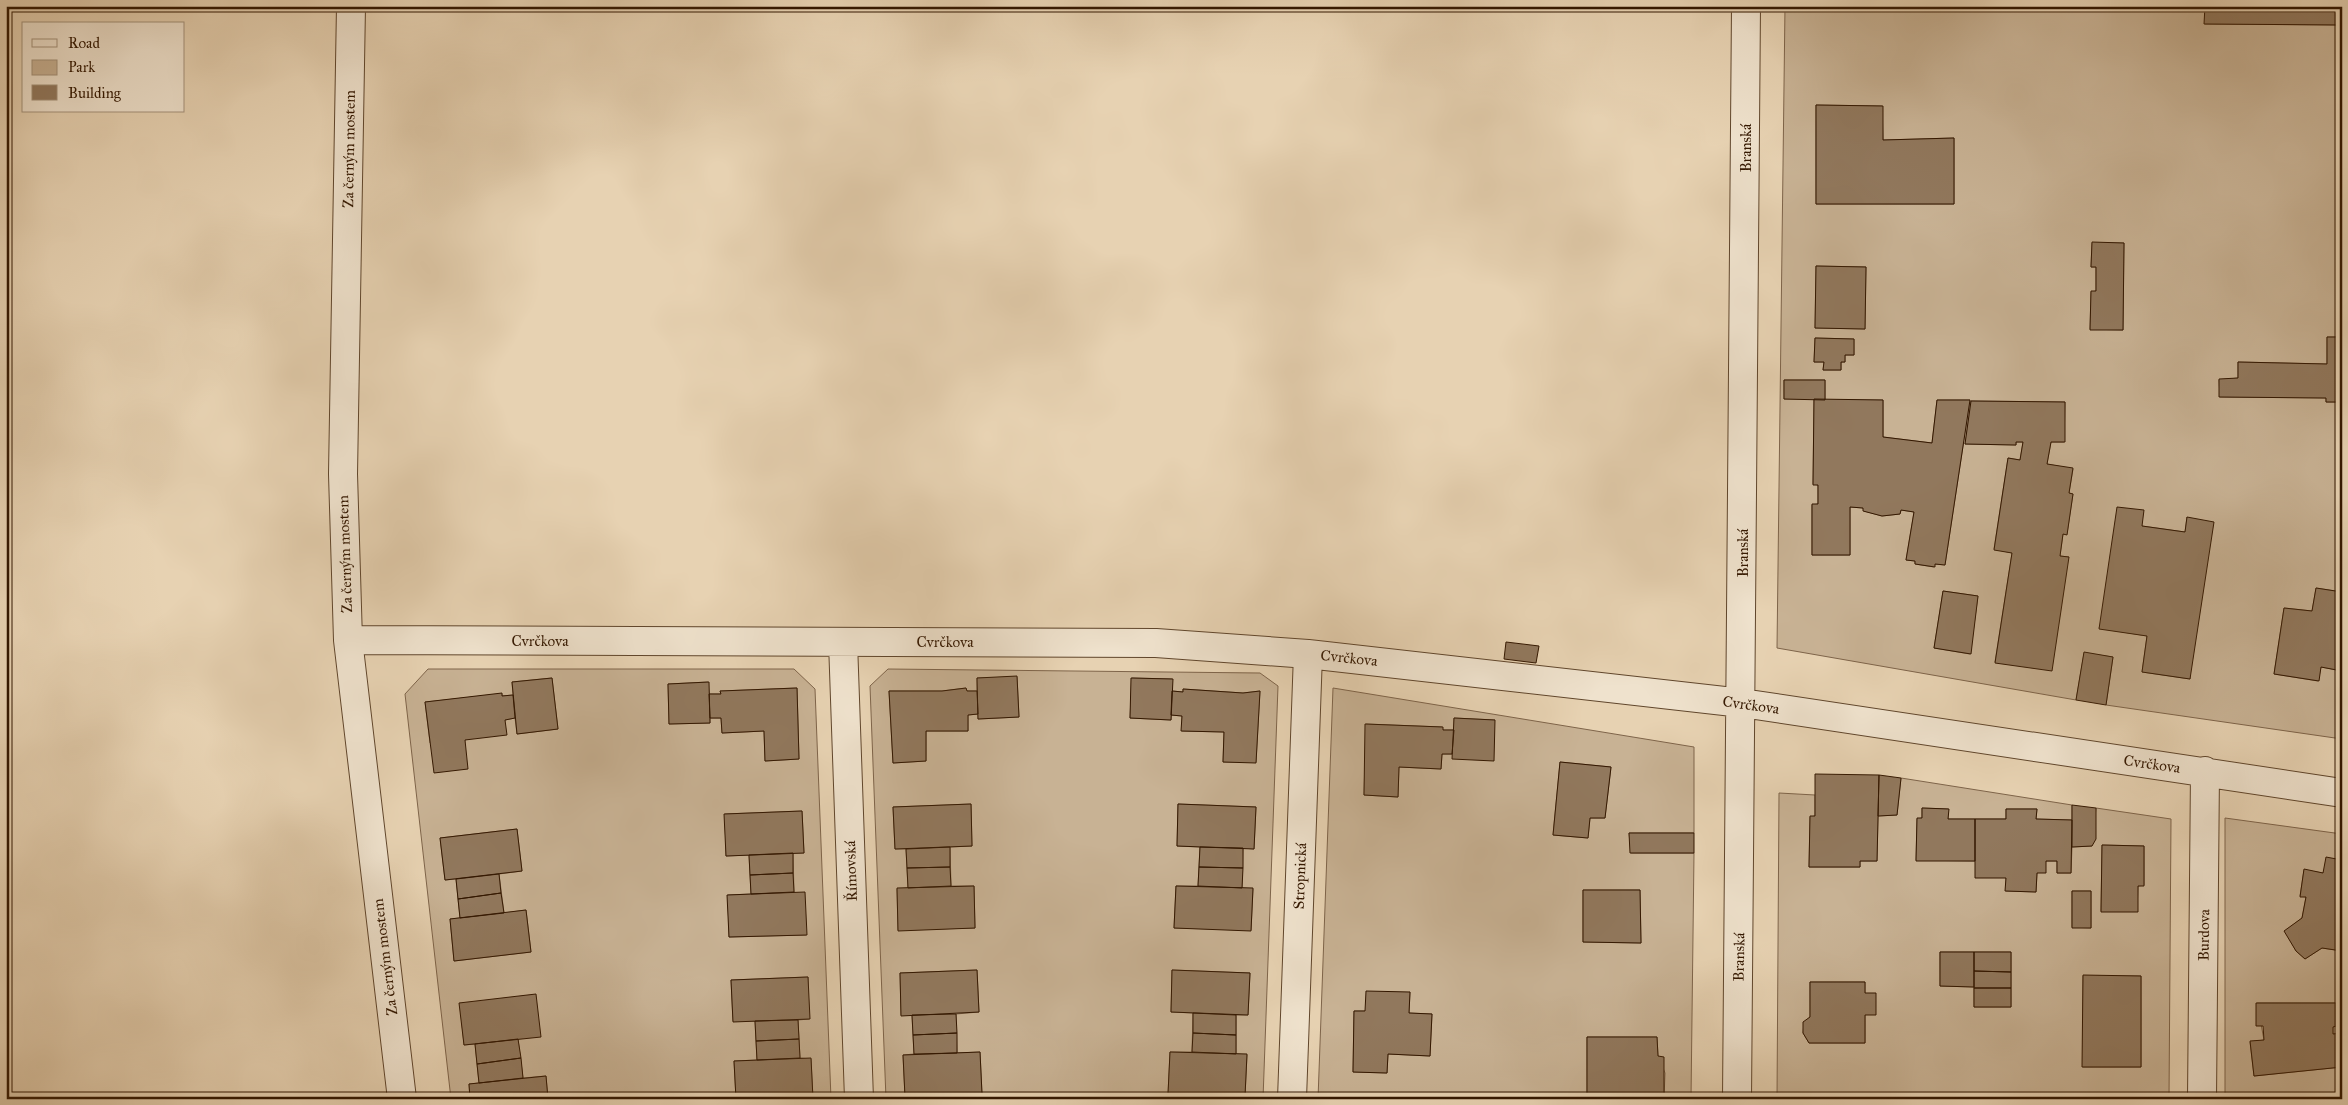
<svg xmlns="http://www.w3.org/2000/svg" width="2348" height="1105" viewBox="0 0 2348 1105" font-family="'IM FELL Great Primer',serif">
<rect width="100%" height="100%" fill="#e7d2b2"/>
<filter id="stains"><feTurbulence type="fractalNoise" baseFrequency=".004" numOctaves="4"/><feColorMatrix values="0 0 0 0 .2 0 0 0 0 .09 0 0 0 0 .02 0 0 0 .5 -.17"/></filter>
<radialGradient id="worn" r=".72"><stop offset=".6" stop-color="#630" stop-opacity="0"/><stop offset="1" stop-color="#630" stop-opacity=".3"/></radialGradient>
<path fill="#c8b294" stroke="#7e644a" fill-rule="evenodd" d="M1785,6h420v18l137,1v312h-15v27l-89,-2v16l-19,2 1,17 106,1v4h16v190l-26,-4 -4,23 -28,-3 -10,66 44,7 3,-14 21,4v68l-236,-34 7,-48 -29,-4 -8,47 -299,-52zM1816,105l66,1 1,34 71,-2v66h-138zM2092,243h32l-1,87 -33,-1 1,-37 5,-1v-24h-5zM1816,266l50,1 -1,62 -50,-1zM1815,338l39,1v16h-9v7h-4v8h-18l1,-8h-10zM1784,380h41v20h58v37l49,6 5,-43h33l-25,165 -10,-1 -1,3 -19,-3v-3l-9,-1 8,-48 -13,-2 -1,4 -18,2 -18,-5 -1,-3 -13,-1v48h-38v-50l6,-1v-19l-5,-1 1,-85h-30zM1971,401l94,1 -1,40h-13l-4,22 26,5 -4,24 4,1 -6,40h-4l-3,22 9,1 -74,105 17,-109 -18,-4 14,-91 12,2 3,-18h-7v3l-51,-1zM2187,517l3,162 -48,-7 5,-36 -48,-8 43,-102 43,6zM1943,591l35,5 -8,58 -36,-6z
M428,669h366l21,20 16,410h-18l-2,-40 -11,-1 -2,-38 11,-1 -1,-42 -77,3 2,41h22l2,39 -23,1 2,38h-188l-2,-23 -23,2 -5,-39 -58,-36 4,42 11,-1 4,39 -10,1 1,15h-19l-46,-405zM552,678l6,51 -41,5 -2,-16 -10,2 -40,20 -35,3 -5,-41 77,-8v2l11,-1 -1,-13zM708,682l1,12h12l-1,-3 77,-3 2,71 -34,2 -1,-30 -42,2 -1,-15h-11v5l-41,1 -1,-40zM802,811l2,42h-11l1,39 12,43 -77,2 -1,-42 23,-1 -2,-39 -23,1 -1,-42zM517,829l5,42 -23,3 5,39 22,-3 5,42 -77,9 -4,-42 10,-1 -4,-39 -11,1 -5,-42z
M888,669l372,4 18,13 -15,413h-377l-16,-413zM1017,677l2,40 -41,2v-5l-10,1v16h-42v30l-33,2 -4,-72h53l24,-3 1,3h10v-13zM1132,678l40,1v12l11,1v-3l60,4 17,-2 -4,71h-33l1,-30 -42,-1v-15l-11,-1v5l-41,-2zM971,804l1,42 -22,1 1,39h23l1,42 -77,2 -1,-41 11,-1 -2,-39h-11l-2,-42zM1178,804l78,3 -2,42 -11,-1 -1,40 11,1 -2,41 -77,-2 2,-42h22l2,-39 -23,-1zM977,970l2,42 -23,2 1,39 23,-1 2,42 -77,3 -2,-42 11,-1 -2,-39h-11l-1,-42zM1172,970l78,3 -2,42h-12v39l11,1 -2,41 -77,-2 2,-42h22l1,-39 -22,-1z
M1333,688l361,59v86h-65l2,20h63l-3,246h-27l1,-26 -7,-17 -1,-19h-70v62h-269zM1454,718l41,2 -43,34h-10l-1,15 -42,-2 -1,30 -34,-2 2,-71 76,3 1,3h11zM1560,762l51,5 -6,51h-15l-2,20 -35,-3zM1640,890l1,53 -58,-1v-52zM1410,992l-1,21 23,1 -2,42 -42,-2 -1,19 -34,-1 1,-61h11z
M1901,778l171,27v15l-36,-1 1,-10h-31v10h-58v-10l-26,-1v10l-5,1 -1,41 59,1 31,17v13l30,1 1,-19 9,-12h11v12h14l1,-26 20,-1 4,-38 75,11 -2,280h-392l2,-306 36,2v21l-5,1 -1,50h51v-6h17l1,-45 19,-1zM2102,845l42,1v39l-6,1 -1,25h-36zM2072,891h19v37l-19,-1zM1940,952h71v55h-37v-20l-34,-1zM2083,976h58v91h-58zM1810,982h55v61h-56l-6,-10 1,-11 6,-5z
M2225,818l117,16v26l-19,13 -19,-3 -4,26 6,1 -4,21 -17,13 11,20 9,8 17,-11 20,3v82l-9,1v-7l3,-1 -1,-23h-78l7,37 -14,2 4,34 88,-9v32h-117z"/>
<path fill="#91785d" stroke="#331700" d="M2205,6h137v19l-138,-1z
M1816,105l67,1v34l71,-2v66h-138z
M2092,242l32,1 -1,87h-33l1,-39h5v-24h-5z
M1816,266l50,1 -1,62 -50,-1z
M2327,337h15v65h-16v-4l-107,-1v-18l19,-1v-16l89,2z
M1815,338l39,1v16h-9v7h-4v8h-18l1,-8h-10z
M1784,380h41v20l-41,-1z
M1814,399l69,1v37l49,6 5,-43h33l-25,165 -10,-1v3l-20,-3v-3l-9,-1 8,-48 -13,-2 -1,4 -18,2 -19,-5v-3l-13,-1v48h-38v-51h6v-19h-5z
M1971,401l94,1v40h-14l-4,22 26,4 -4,25 4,1 -6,41 -4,-1 -3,22 9,1 -17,114 -57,-8 17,-110 -18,-3 14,-92 12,2 3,-18h-7v3l-51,-1z
M2117,507l27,3 -2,16 43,6 2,-15 27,5 -24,157 -48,-7 5,-36 -48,-7z
M2316,588l26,4v79l-21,-4 -2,14 -45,-7 10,-66 28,3z
M1943,591l35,5 -7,58 -37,-6z
M1506,642l33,4 -3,17 -32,-4z
M2084,652l29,5 -7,48 -30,-5z
M1017,676l2,41 -41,2 -1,-41z
M552,678l6,51 -41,5 -5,-52z
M1131,678l42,1 -2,41 -41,-2z
M709,682l1,41 -41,1 -1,-40z
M797,688l2,71 -34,2 -1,-30 -42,2 -1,-15h-11l-1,-24h12l-1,-3z
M966,688l1,3h10l1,23 -10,1v16h-42v30l-33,2 -4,-72h53z
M1183,689l60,4 17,-2 -4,72 -33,-1 1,-30 -43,-1 1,-15 -11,-1 1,-24 11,1z
M502,693v3l11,-1 2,23 -10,2 2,15 -42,5 3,29 -34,4 -9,-71z
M1454,718l41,2 -1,41 -42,-2z
M1365,724l78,3v3h11l-2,24h-10l-1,15 -42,-2 -1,30 -34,-2z
M1560,762l51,5 -6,51h-15l-2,20 -35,-3z
M1815,774l64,1 -2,86h-17v6h-51l1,-51h5z
M1879,775l22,3 -4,37 -19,1z
M971,804l1,42 -77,3 -2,-42z
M1178,804l78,3 -2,42 -77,-3z
M2072,805l24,3v31l-4,7 -20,1z
M1922,808l27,1 -1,10h27v42h-59l1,-43h5z
M2006,809h31l-1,10 36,1 -1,53h-14v-12h-11v12h-9l-1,19 -31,-1 1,-13h-31v-59h31z
M802,811l2,42 -78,3 -2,-42z
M517,829l5,42 -77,9 -5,-42z
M1629,833h65v20h-64z
M2102,845l42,1v40h-6v26h-37z
M950,847v20l-43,1 -1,-19z
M1200,847l43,1v20l-44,-1z
M793,853v20l-43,2 -1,-20z
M2326,857l16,3v91l-20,-3 -17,11 -9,-8 -12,-20 18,-13 4,-21h-6l4,-28 19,4z
M950,867l1,19 -43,2 -1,-20z
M1199,867l44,1 -1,20 -44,-2z
M793,873l1,19 -43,2 -1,-19z
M499,874l2,19 -43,6 -2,-20z
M974,886l1,42 -77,3 -1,-43z
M1176,886l77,2 -2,43 -77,-3z
M1583,890h57l1,53 -58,-1z
M2072,891h19v37h-19z
M805,892l2,43 -78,2 -2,-42z
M501,893l3,20 -44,5 -2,-19z
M526,910l5,42 -77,9 -4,-42z
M1940,952h34v35l-34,-1z
M1974,952h37v20l-37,-1z
M977,970l2,42 -78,4 -1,-43z
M1172,970l78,3 -2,42 -77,-3z
M1974,971l37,1v16h-37z
M2083,975l58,1v91h-59z
M808,977l2,42 -77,3 -2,-42z
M1810,982h55v11h11v22h-11v28h-56l-6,-10v-11l7,-5z
M1974,988h37v19h-37z
M1366,991l44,1 -1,21 23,1 -2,42 -42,-2 -1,19 -34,-1 1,-61h11z
M536,994l5,43 -77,8 -5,-42z
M2256,1003h80v23l-3,1v7l9,-1v34l-88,9 -4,-35 14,-1 -1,-14h-7z
M1193,1013l43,2v20l-43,-2z
M956,1014l1,19 -44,2 -1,-20z
M798,1020l1,19 -43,2 -1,-20z
M957,1033v20l-43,1 -1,-19z
M1193,1033l43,2v19l-44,-2z
M1587,1037h70l1,19 6,1v42h-77z
M518,1039l3,19 -44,6 -2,-20z
M799,1039l1,19 -43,2 -1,-19z
M980,1052l2,42 -77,3 -2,-42z
M1170,1052l77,2 -2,42 -77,-2z
M521,1058l2,20 -44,5 -2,-19z
M811,1058l2,41h-77l-2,-38z
M546,1076l2,23h-78l-1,-15z"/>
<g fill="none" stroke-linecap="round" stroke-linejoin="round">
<g stroke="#60462c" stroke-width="30">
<path id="street" d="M351,6l-8,468 5,166 54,459
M348,640l808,3 152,11 434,49 600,90
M843,642l16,457
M1292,1099l16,-445
M1737,1099l9,-1093
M2202,1099l3,-328"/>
</g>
<use href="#street" stroke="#efe2cd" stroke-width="28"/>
</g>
<g text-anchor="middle" stroke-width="4" stroke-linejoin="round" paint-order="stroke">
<g font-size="15" fill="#331700" stroke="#efe2cd">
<text transform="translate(1746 148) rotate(-90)" y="5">Branská</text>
<text transform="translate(349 149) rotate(-89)" y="5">Za černým mostem</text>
<text transform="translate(1743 553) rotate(-90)" y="5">Branská</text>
<text transform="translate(345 554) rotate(-92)" y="5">Za černým mostem</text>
<text x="540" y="646">Cvrčkova</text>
<text x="945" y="647">Cvrčkova</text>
<text transform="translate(1349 658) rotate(6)" y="5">Cvrčkova</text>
<text transform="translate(1751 705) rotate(8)" y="5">Cvrčkova</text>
<text transform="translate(2152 764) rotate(8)" y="5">Cvrčkova</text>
<text transform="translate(851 871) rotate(-92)" y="5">Římovská</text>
<text transform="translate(1300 876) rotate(-88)" y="5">Stropnická</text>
<text transform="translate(2204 935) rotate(-89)" y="5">Burdova</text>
<text transform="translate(385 957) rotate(-97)" y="5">Za černým mostem</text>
<text transform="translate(1739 957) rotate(-89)" y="5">Branská</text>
</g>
</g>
<rect width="2348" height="1105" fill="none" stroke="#e7d2b2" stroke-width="25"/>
<rect x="8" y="8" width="2333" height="1090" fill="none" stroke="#331700" stroke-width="2.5"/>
<rect x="12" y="12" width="2323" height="1080" fill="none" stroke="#331700"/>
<rect x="22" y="22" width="162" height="90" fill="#efe2cd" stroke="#a4917b"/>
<rect x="32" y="39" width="25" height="8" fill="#efe2cd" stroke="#a4917b"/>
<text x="68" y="48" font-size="15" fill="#331700">Road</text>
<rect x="32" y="60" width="25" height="15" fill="#c8b294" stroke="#a4917b"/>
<text x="68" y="72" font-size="15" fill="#331700">Park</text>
<rect x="32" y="85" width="25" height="15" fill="#91785d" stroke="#a4917b"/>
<text x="68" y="98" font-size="15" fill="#331700">Building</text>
<rect width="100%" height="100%" filter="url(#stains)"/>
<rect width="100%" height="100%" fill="url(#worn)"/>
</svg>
